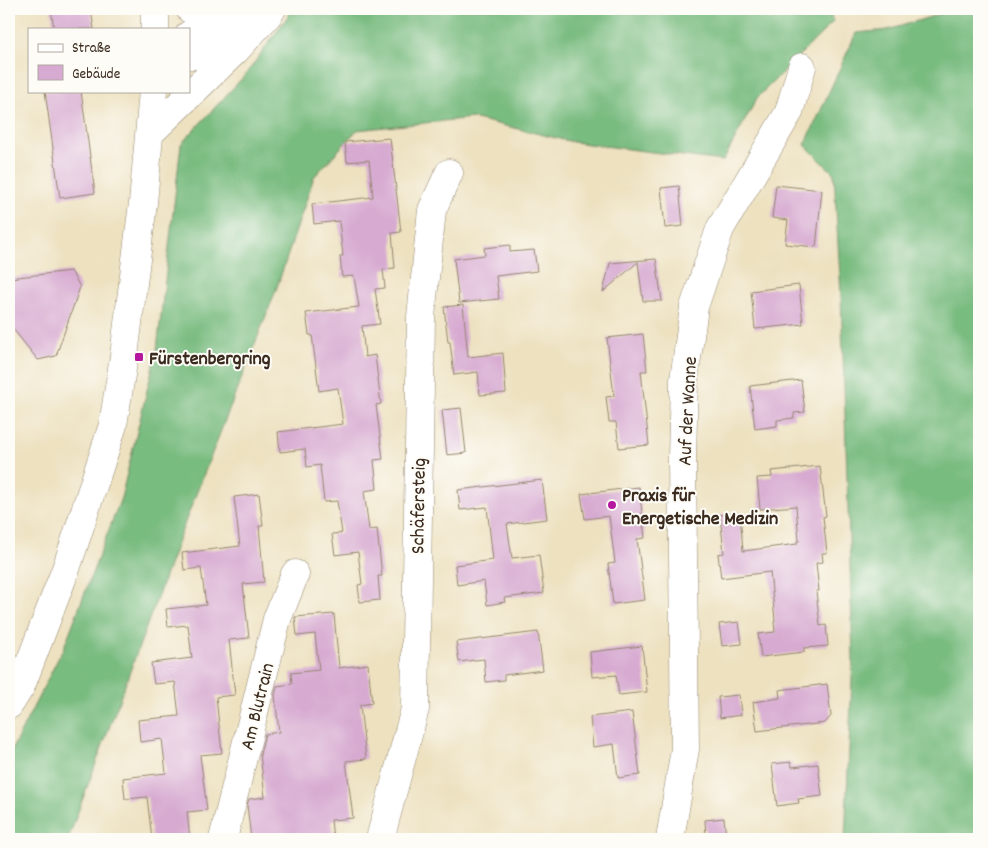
<svg xmlns="http://www.w3.org/2000/svg" width="988" height="848" viewBox="0 0 988 848" font-family="Dekko,sans-serif">
<rect width="100%" height="100%" fill="#fdfcf7"/>
<filter id="ink" filterUnits="userSpaceOnUse"><feTurbulence type="fractalNoise" baseFrequency=".02" numOctaves="2"/><feDisplacementMap in="SourceGraphic" scale="10" xChannelSelector="R" yChannelSelector="G"/><feConvolveMatrix kernelMatrix="1 2 1 2 8 2 1 2 1" color-interpolation-filters="sRGB"/></filter>
<filter id="wash" filterUnits="userSpaceOnUse"><feTurbulence type="fractalNoise" baseFrequency=".0096" numOctaves="4" result="noise"/><feDisplacementMap in="SourceGraphic" scale="20" xChannelSelector="R" yChannelSelector="G"/><feGaussianBlur stdDeviation="1.12" result="paint"/><feColorMatrix in="noise" values="0 0 0 0 0 0 0 0 0 0 0 0 0 0 0 0 0 1.4 0 .05"/><feComposite in="paint" operator="in"/></filter>
<g filter="url(#wash)">
<rect width="100%" height="100%" fill="#ede1c0"/>
<path fill="#79bc80" stroke="#5a734f" d="M293,9h536l4,13 -76,76 -34,63 -150,-19 -101,-24 -115,12 -43,47 -38,113 -92,235 -116,314h-59v-84l55,-108 57,-149 36,-149 24,-205 66,-71z
M956,9h23v830h-134l8,-182 -12,-362 -7,-121 -29,-29 51,-112 32,-3z"/>
<g id="blocks">
<path fill="#d7aad1" d="M51,9h40l3,20h-40z
M45,91h36l14,102 -35,5z
M390,138l11,94 -9,1 3,35 -12,1 2,19 -10,1 5,35 -18,2 3,31 10,-2 6,49 -5,1 7,54 -9,1 3,29 -13,2 5,39 8,-1 5,47h-4l2,24 -20,2 -2,-17 4,-1 -4,-32 -23,3 -3,-21 10,-1 -5,-32 -13,1 -4,-37 -13,2 -2,-18 -25,3 -2,-20 65,-8 -5,-36 -19,3 -7,-56h-3l-3,-22 53,-6 -5,-31 -12,1 -2,-21h3l-4,-35 -25,3 -2,-20 61,-7 -4,-37 -22,2 -2,-20z
M776,185l46,5 -6,57 -31,-3 3,-24 -16,-2z
M679,186l4,40 -18,2 -4,-40z
M510,245v7l24,-2 3,21 -41,5 3,23 -40,4 -5,-44 31,-4 -1,-7z
M656,259l6,42h-19l-5,-39 -35,30 7,-29z
M71,271l9,16 -24,69 -18,4 -29,-36v-46z
M799,285l4,39 -48,5 -4,-38z
M463,305l5,52 35,-4 3,40 -26,2 -2,-23 -24,3 -4,-33h-2l-4,-35z
M643,334l4,37h-6l8,74 -30,3 -3,-26h-7l-3,-25 8,-1 -7,-58z
M801,380l4,32 -11,1v5l-17,2v6l-22,3 -5,-43z
M461,408l5,45 -19,2 -5,-45z
M820,466l6,50 -3,1 4,36h-5l1,9 -7,1 3,28h-3l4,35 6,-1 2,21 -24,2v4l-43,5 -3,-23 17,-2 -1,-10 1,-2 -5,-48 -49,6 -3,-24 6,-1 -4,-38 20,-2 3,38 54,-7v-3h2l-3,-35 -36,3 -3,-31 15,-1 -1,-6z
M542,480l5,39 -40,5 5,34 27,-3 5,38 -40,5 1,4 -18,3 -3,-24 -27,4 -2,-20 38,-5 -6,-53 -27,3 -2,-20z
M639,487l6,51 -8,1 8,61 -32,4 -5,-40 7,-1 -6,-47 -24,3 -4,-25z
M259,494l4,32h-4l5,56 -21,2 6,54 -20,2 6,55 -19,2 6,56 -22,2 7,55 -20,2 3,27h-38l-5,-42 -22,2 -2,-21 43,-5 -4,-34 -22,3 -2,-22 41,-4 -4,-34 -21,2 -3,-21 41,-5 -4,-33 -20,2 -2,-18 40,-4 -5,-37 -17,2 -2,-17 58,-7 -6,-49z
M334,614l5,54 29,-4 4,39 -12,2 6,54 -20,2 7,57 -22,2 2,19h-82l-4,-34 2,-6 16,-2 -5,-43 5,-20 14,-2 -4,-37 2,-9 15,-2 -1,-11 28,-3 -4,-36 -18,2 -2,-19z
M739,622l3,22 -20,2 -3,-22z
M538,632l5,38 -39,5v5l-18,2 -2,-23 -25,3 -3,-20z
M642,646l5,46 -28,3 -3,-20 -24,2 -2,-25z
M827,684l4,32 -6,7 -68,8 -4,-29 27,-4 -1,-8z
M739,695l2,20 -21,3 -2,-21z
M632,712l8,63 -22,3 -4,-34 -21,3 -3,-30z
M791,762l1,5 26,-3 4,32 -24,3 1,4 -22,3 -5,-42z
M724,818l2,19 -20,1 -1,-18z"/>
</g>
</g>
<g filter="url(#ink)">
<use href="#blocks" fill-opacity="0" stroke="#94866f" stroke-width="1"/>
<g fill="none" stroke-linecap="round" stroke-linejoin="round">
<g stroke="#94866f" stroke-width="29">
<path id="minor" d="M155,29v-20
M9,705l12,-19 46,-120 46,-141 11,-69 19,-153 10,-112
M223,839l54,-220 18,-45
M380,839l35,-130 6,-392 11,-107 17,-37
M670,839l15,-90 -3,-291 2,-78 10,-73 26,-78 69,-117 13,-45"/>
</g>
<g stroke="#94866f" stroke-width="29">
<path id="major" d="M190,9l39,15
M189,35l8,-1 32,-10 39,-9
M189,55h20l27,-5
M150,133l86,-83 32,-35 4,-6"/>
</g>
<use href="#minor" stroke="#fff" stroke-width="28"/>
<use href="#major" stroke="#fff" stroke-width="28"/>
</g>
</g>
<g fill="#b5179e" stroke="#fdfcf7" stroke-width="2">
<rect x="134" y="352" width="10" height="10" rx="2.5"/>
<circle cx="612" cy="505" r="5"/>
</g>
<g text-anchor="middle" stroke-width="4" stroke-linejoin="round" paint-order="stroke">
<g font-size="20" font-weight="bold" fill="#3b2a1e" stroke="#fdfcf7" text-anchor="start">
<text x="149" y="364">Fürstenbergring</text>
<text x="622" y="501">Praxis für<tspan x="622" dy="23">Energetische Medizin</tspan></text>
</g>
<g font-size="20" fill="#3b2a1e" stroke="#fdfcf7">
<text transform="translate(686 411) rotate(-87)" y="7">Auf der Wanne</text>
<text transform="translate(417 506) rotate(-89)" y="7">Schäfersteig</text>
<text transform="translate(256 706) rotate(-76)" y="7">Am Blutrain</text>
</g>
</g>
<rect width="988" height="848" fill="none" stroke="#fdfcf7" stroke-width="30"/>
<rect x="28" y="28" width="162" height="65" fill="#fdfcf7" stroke="#afa8a0"/>
<rect x="38" y="44" width="25" height="8" fill="#ffffff" stroke="#afa8a0"/>
<text x="72" y="52" font-size="15" fill="#3b2a1e">Straße</text>
<rect x="38" y="65" width="25" height="15" fill="#d7aad1" stroke="#afa8a0"/>
<text x="72" y="78" font-size="15" fill="#3b2a1e">Gebäude</text>
</svg>
